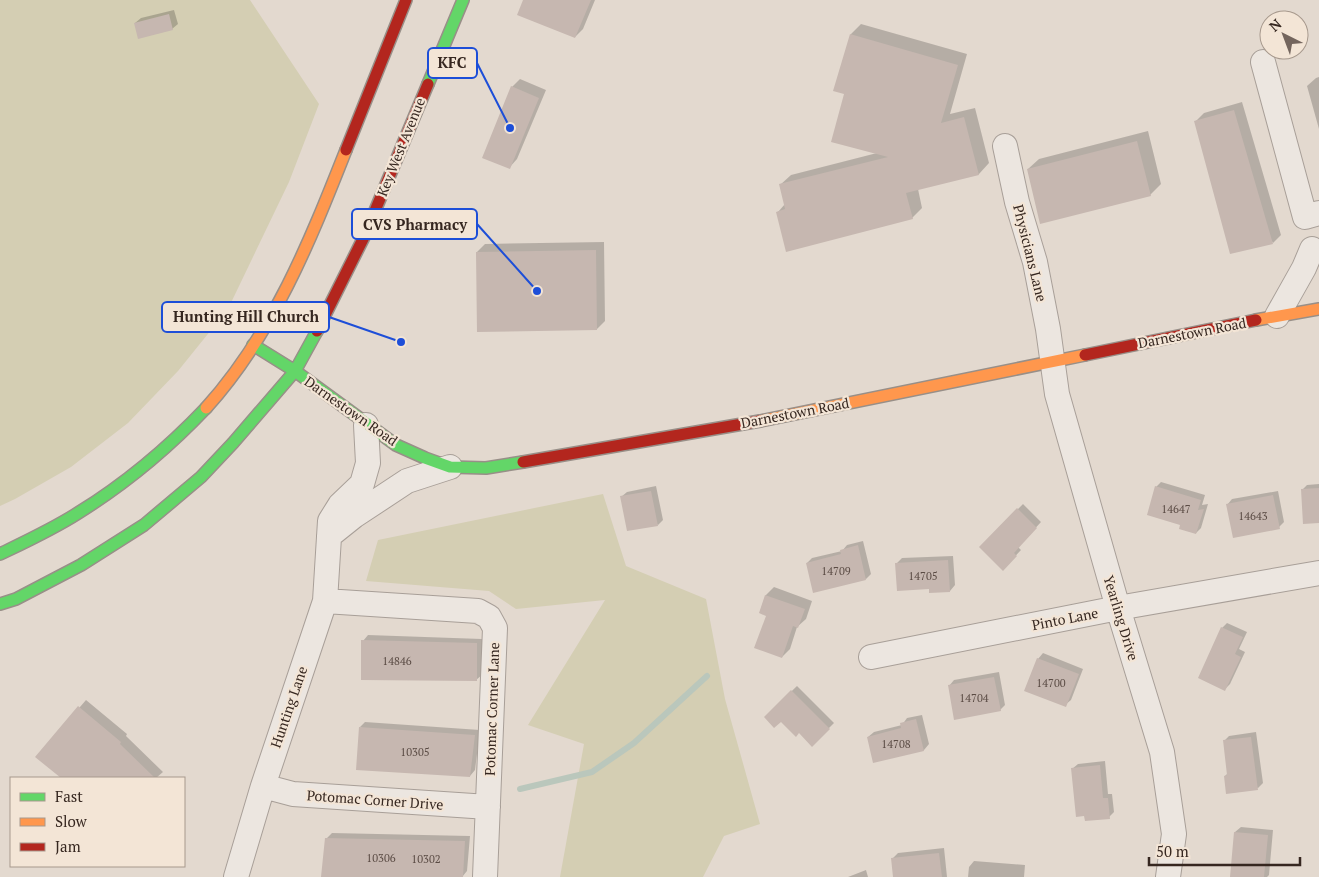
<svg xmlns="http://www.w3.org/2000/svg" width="1319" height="877" viewBox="0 0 1319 877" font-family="'PT Serif',serif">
<rect width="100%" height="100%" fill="#e3d9cf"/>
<path fill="#d4ceb3" d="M0,0h250l69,104 -30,78 -61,127 -50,62 -50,52 -57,44 -56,32 -15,7z
M603,494l23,72 80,33 19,100 35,125 -36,12 -21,41h-143l24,-133 -56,-19 77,-125 -89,9 -27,-18 -123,-10 12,-41z"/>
<path fill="#0003" d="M524,0h71l-12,29 -8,8z
M174,10l4,14 -6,5 -37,-6 6,-5z
M861,24l106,30 -17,60 25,-6 14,55 -10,11 -61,15 4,19 -10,10 -134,-6 7,-8 -5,-19 11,-10 86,-22 -31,-60 5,-59z
M1319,77v52l-12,-43 9,-8z
M520,79l26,11 -29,69 -8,9 3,-81z
M1242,102l39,133 -8,8 -77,-122 8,-8z
M1148,131l13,53 -11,11 -122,-26 11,-10z
M604,242l1,79 -8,8 -120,-77 8,-8z
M1161,482l44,13 -3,10 6,-1 -7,24 -5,5 -15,-9 -25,-37z
M1319,484v38l-17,-32 5,-5z
M656,486l7,34 -5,5 -37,-28 6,-5z
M1278,491l6,31 -5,5 -52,-22 5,-6z
M1023,504l18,18 -23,25 3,3 -18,19 -23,-22z
M863,541l8,33 -5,5 -59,-16 5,-5 30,-7 5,-6z
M953,556l2,29 -5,6 -20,-3 -34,-24 6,-6z
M774,587l38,14 -6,18 -9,8 -7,22 -8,8 -14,-42 -8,-3 6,-17z
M1227,623l20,9 -8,17 6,3 -15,32 -5,5 -3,-61z
M368,635l114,4v36l-6,5 -113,-39z
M1043,653l40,16 -12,31 -6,5 -27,-46z
M999,672l6,33 -5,5 -51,-24 5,-6z
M797,686l37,37 -22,22 -13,-13 -18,-12 -16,-3z
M86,700l41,34 -1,2 37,36 -7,6h-93l-26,-21z
M922,715l7,29 -5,6 -50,12 -6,-25 6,-5 28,-7 5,-7z
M365,722l115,8 -5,40 -5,6 -110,-49z
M1256,732l7,51 -5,5 -33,-12 3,-3 -4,-32 5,-5z
M1105,761l3,33h4l2,18 -5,5 -37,-48 6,-5z
M1241,827l32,3 -4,45 -2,2h-35l3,-45z
M332,833l138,3 -3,35 -5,6 -136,-38z
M944,848l3,29h-53l-2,-18 6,-6z
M974,861l51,4 -1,12h-56l1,-10z
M866,870l2,7h-20z"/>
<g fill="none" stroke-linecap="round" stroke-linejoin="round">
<path stroke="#bac7bc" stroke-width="6" d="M520,789l72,-17 42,-29 73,-67"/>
</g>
<path fill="#c6b7b0" d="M523,0h68l-16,38 -58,-23z
M169,14l4,16 -35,9 -4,-16z
M850,34l108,31 -17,58 23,-6 15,58 -73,18 7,26 -127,33 -10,-40 9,-3 -6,-25 109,-27 -57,-15 13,-48 -11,-3z
M511,86l28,12 -29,71 -28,-11z
M1234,110l39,134 -43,10 -36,-133z
M1137,141l14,55 -111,28 -13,-55z
M596,250l1,80 -120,2 -1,-80z
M1155,486l46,14 -3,10 6,-1 -8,25 -17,-5 1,-4 -33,-10z
M1319,488v35l-16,1 -2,-35z
M651,491l7,35 -31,5 -7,-35z
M1273,495l7,34 -47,9 -7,-34z
M1017,508l20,20 -23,25 3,3 -14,15 -24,-24z
M858,545l8,35 -53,13 -7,-30 35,-9 -1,-4z
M948,560l2,32 -21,1v-4l-32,2 -2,-28z
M765,595l40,14 -7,19 -5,-2 -11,32 -28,-10 12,-32 -7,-3z
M1221,627l22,10 -8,17 6,3 -16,34 -27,-13z
M361,640l116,3v38l-116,-1z
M1037,658l42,16 -13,33 -42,-16z
M994,677l7,34 -47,9 -6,-35z
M791,690l39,39 -18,18 -13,-14 -3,4 -15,-15 -7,6 -10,-11z
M78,706l43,36 -1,2 35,34h-94l-26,-21z
M916,719l8,32 -51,12 -6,-26 34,-9 -1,-5z
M359,727l116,8 -5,42 -114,-7z
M1251,737l7,53 -32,4 -2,-18 3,-1 -4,-35z
M1100,765l3,33h5l2,21 -25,2 -1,-5 -8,1 -5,-49z
M1234,832l34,3 -4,42h-34z
M325,838l140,3 -2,36h-142z
M939,853l3,24h-49l-2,-19z"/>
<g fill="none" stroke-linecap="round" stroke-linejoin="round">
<g stroke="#a89f98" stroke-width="26">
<path id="street" d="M1263,62l42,155 14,-4
M1005,146l12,56 18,60 13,67 9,65 61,214 44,144 12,82 -6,43
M1277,316l27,-48 8,-19
M329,536l25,-20 53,-35 43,-14
M325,601l153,10 11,6 6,11 -10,249
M871,657l247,-49 201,-35
M263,786l30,8 195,13
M236,877l27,-91 62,-185 5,-80 10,-16 22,-21 6,-21 -2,-38"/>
</g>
<g stroke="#988f88" stroke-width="14">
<path id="fast" d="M428,84l35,-84
M253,345l42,26 101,74 29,13 25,9 36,1 37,-6
M0,554c27,-13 53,-25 78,-41 47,-29 90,-65 128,-105
M0,604l16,-5 65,-34 63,-40 57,-48 32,-34 62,-72 22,-40"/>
</g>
<g stroke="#988f88" stroke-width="14">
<path id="slow" d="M1256,320l63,-11
M206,408c67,-74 104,-167 140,-258
M760,421l325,-66"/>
</g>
<g stroke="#988f88" stroke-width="14">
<path id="jam" d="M346,150l60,-150
M317,331l47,-94 64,-153
M1085,355l171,-35
M523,462l237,-41"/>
</g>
<use href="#street" stroke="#ece6e0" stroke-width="24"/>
<use href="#fast" stroke="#63d668" stroke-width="11"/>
<use href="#slow" stroke="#ff974d" stroke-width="11"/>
<use href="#jam" stroke="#b3261e" stroke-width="11"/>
</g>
<g text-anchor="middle" stroke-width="4.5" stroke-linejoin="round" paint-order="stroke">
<g font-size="11" fill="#5a4b44">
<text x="1176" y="513">14647</text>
<text x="1253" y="520">14643</text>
<text x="836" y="575">14709</text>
<text x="923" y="580">14705</text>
<text x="397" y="665">14846</text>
<text x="1051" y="687">14700</text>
<text x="974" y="702">14704</text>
<text x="896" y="748">14708</text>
<text x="415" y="756">10305</text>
<text x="381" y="862">10306</text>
<text x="426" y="863">10302</text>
</g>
<g font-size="14" fill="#362720" stroke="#f3e5d6">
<text transform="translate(401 147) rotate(-68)" y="5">Key West Avenue</text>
<text transform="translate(1030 253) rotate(76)" y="5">Physicians Lane</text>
<text transform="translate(1192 333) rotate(-11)" y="5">Darnestown Road</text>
<text transform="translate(351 411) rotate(35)" y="5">Darnestown Road</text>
<text transform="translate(795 413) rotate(-11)" y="5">Darnestown Road</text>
<text transform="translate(1121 618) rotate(73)" y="5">Yearling Drive</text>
<text transform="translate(1065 619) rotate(-11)" y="5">Pinto Lane</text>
<text transform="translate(289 707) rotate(-71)" y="5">Hunting Lane</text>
<text transform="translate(492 709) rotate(-88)" y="5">Potomac Corner Lane</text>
<text transform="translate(375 800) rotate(4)" y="5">Potomac Corner Drive</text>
</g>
</g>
<path fill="none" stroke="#1d4ed8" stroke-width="2" d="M510 128L477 63M537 291L477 224M401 342L329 317"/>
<g fill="#1d4ed8" stroke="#f3e5d6" stroke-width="2">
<circle cx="510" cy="128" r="5"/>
<circle cx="537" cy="291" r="5"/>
<circle cx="401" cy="342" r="5"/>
</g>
<g fill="#f3e5d6" stroke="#1d4ed8" stroke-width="2">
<rect x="428" y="48" width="49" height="30" rx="5"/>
<rect x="352" y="209" width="125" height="30" rx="5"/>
<rect x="162" y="302" width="167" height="30" rx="5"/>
</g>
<g font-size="15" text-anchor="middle" font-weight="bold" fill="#362720">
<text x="452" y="68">KFC</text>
<text x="415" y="230">CVS Pharmacy</text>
<text x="246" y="322">Hunting Hill Church</text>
</g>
<rect x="10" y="777" width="175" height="90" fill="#f3e5d6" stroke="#a7998d"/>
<rect x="20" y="793" width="25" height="8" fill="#63d668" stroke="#a7998d"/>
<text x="55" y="802" font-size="15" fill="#362720">Fast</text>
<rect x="20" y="818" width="25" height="8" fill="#ff974d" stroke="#a7998d"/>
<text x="55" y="827" font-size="15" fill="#362720">Slow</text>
<rect x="20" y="843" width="25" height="8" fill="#b3261e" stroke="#a7998d"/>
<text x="55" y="852" font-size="15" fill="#362720">Jam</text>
<g transform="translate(1284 35) rotate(318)"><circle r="24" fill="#f3e5d6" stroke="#a7998d"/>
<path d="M0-4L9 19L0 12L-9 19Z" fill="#73655d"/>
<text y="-8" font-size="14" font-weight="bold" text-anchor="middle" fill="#362720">N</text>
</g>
<path d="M1149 857v8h151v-8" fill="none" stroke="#362720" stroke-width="2.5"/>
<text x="1156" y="857" font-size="15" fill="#362720" stroke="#f3e5d6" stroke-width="4" paint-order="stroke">50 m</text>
</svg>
